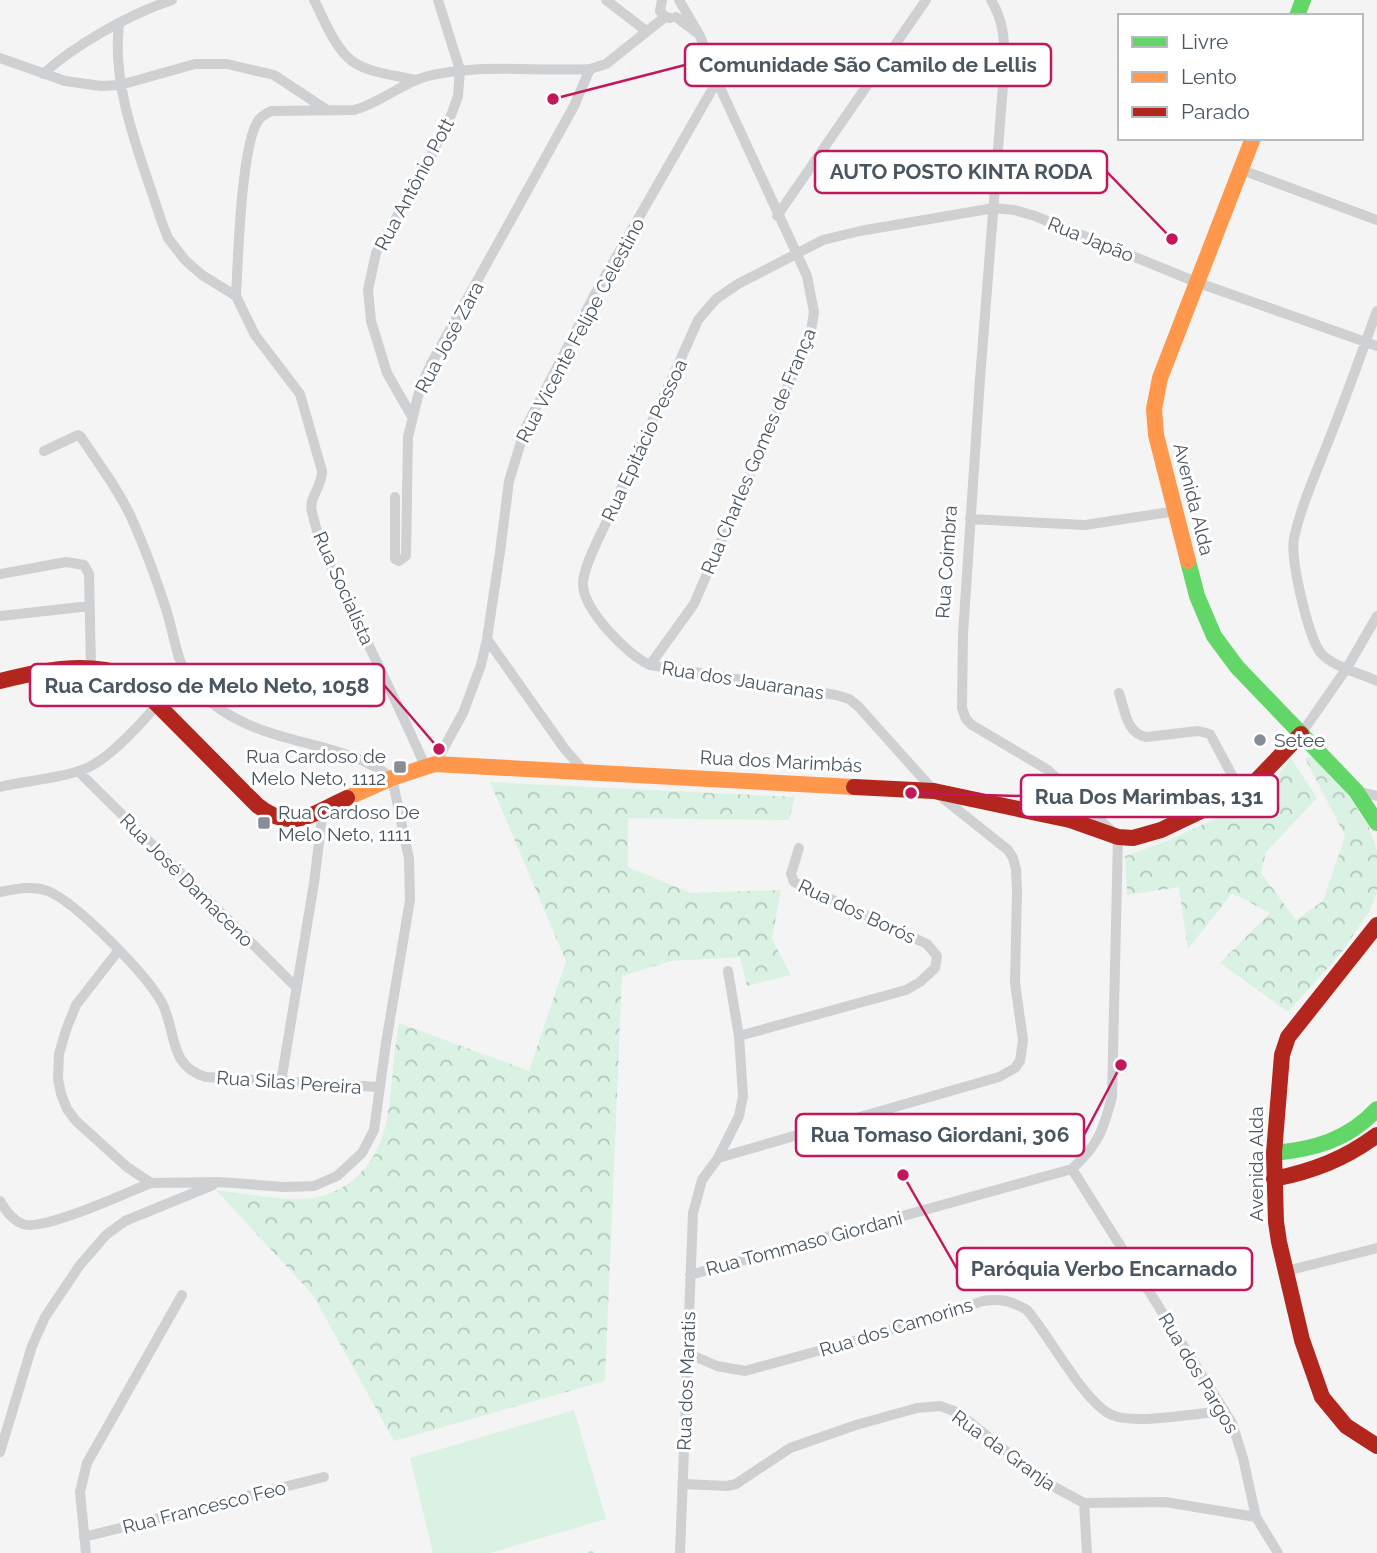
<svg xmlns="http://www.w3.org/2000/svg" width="1377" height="1553" viewBox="0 0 1377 1553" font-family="Raleway,sans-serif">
<defs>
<pattern id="forest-crowns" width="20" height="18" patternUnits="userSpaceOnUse" patternTransform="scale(1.75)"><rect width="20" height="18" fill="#d9f2e3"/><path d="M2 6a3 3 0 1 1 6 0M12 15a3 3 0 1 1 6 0" fill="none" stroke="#b2c7bb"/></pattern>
</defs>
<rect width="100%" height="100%" fill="#f4f4f4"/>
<path fill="#d9f2e3" d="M574,1410l32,109 -116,34h-57l-23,-95z"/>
<path fill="url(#forest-crowns)" d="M1314,756l33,38 21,31 9,25v43l-8,19 -28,41 -53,59 -68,-49 50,-50 -38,-20 -44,56 -9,-62 -52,8 -2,-39 42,-15 96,-44 28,-39 26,40 -51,54 -5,21 35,47 27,-19 22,-65 -40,-78z
M490,782l305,15 -6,23 -161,-2v49l63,26 90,-3 -9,49 19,36 -44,11 -7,-29 -69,4 -49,15 -17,405 -211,60 -81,-146 -97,-105c25,3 50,8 75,9 54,3 90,-34 97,-86 5,-30 5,-60 11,-90l130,48 37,-110z"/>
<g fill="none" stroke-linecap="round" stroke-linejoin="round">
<path stroke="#aee2f0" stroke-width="3.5" d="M590,1553h2"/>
<path stroke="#ced0d2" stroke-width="10" d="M314,0c10,19 20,47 38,61 16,12 44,14 63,19
M606,0l39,30
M662,0l-2,11 5,6 5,1
M676,17l20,15
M119,25c-8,64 23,135 42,195l7,18 17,22 17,15 34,21 19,39 45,59 22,77c1,14 -14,27 -10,41 8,37 28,74 45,109 23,48 47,96 68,145
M0,58l65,23 36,5 19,-1 75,-21h32l47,11 53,35
M43,74c33,-30 87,-60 129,-74
M1242,170l135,50
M777,216l149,-216
M236,296c2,-35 5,-150 22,-175 3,-5 8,-7 13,-10l83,-1c27,-7 47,-27 74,-34 52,-13 108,-4 162,-7l16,-5 59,-47
M1377,311c-15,40 -29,81 -45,121 -13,34 -30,70 -38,106 -4,21 14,97 26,114 12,15 40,21 57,29
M411,415l-24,-42 -16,-52 -3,-31 8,-37 52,-91 24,-49 6,-17 2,-26 -22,-70
M44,451l34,-16 3,2c17,26 38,53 51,82 13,29 24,59 34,90 14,45 9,70 54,100 55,38 123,31 172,69l17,81 1,41 -24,143 -12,87 -12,23 -25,23 -23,10 -30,1 -65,-5 -68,1 -24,-16 -51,-46 -9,-12 -6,-15 -3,-15 1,-25 7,-24 10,-25 42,-54
M395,497v62l4,2 7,-5 2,-119 12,-49 11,-24 143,-258 16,-37
M970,519l115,6 91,-14
M0,574l66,-12 18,3 5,9 2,93
M0,616l90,-10
M487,639l77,109 19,22
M650,665l44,-61 109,-253 8,-20 3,-19 -7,-36 -90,-195 -17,-45 -21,-36
M1119,693c6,17 7,40 27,44l52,-6 12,3 31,58
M1301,734l46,-66 30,-52
M435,764l28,-51 18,-48 6,-26 13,-87 9,-71 16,-52 70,-135 122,-213
M78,771l219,217
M0,787c29,-7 62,-8 89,-20 30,-14 73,-68 95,-94
M1356,791l21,5
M0,892c16,-3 32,-7 48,-1 29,12 99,84 114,112 15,29 6,63 44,74l173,10
M739,1036l167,-46 14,-8 15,-14 2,-12 -10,-12 -133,-62 -3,-8 8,-26
M281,1082l33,-199 9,-73
M718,1158l281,-81 16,-9 5,-7 3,-21 -8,-57 2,-93 -1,-21 -3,-11 -5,-8 -74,-59 -76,-85 -9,-7 -13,-4 -186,-30c-23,-10 -66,-55 -67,-80 -1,-15 15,-45 22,-60 30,-69 63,-136 93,-205l18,-21 22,-15 85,-44 37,-9 134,-23 20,2 21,6 161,66 181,64
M1072,1169l160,254 11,35 13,59 22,36
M0,1201c5,9 13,20 23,23 19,8 105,-32 128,-41
M1286,1271l91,-23
M690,1275l382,-106c26,-24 31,-38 40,-72l6,-260 -70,-67 -76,-45 -6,-6 -4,-11 1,-74 17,-255 25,-319c-1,-23 -2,-40 -14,-60
M687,1353l30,13 28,5 113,-31 125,-39c17,-3 29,0 44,9 22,25 57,93 85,105 23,10 86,-2 113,-4
M0,1452l32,-106 13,-29 35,-52 26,-30 19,-14 88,-36
M683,1484l44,2 9,-2 54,-36 66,-23 61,-17 23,-2 17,6 88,70 39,21 81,-1 91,15
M1084,1503l3,50
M84,1537l240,-60
M86,1553l-6,-61 7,-29 95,-168
M680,1553l13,-340 9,-33 16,-22 21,-42 4,-20 -4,-60 -11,-65"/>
<path stroke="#63d668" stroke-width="16" d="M1297,16l6,-16
M1188,561l9,35 17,40 23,31 119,124 21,32
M1070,820l7,-23
M1274,1153c41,-4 74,-13 103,-44"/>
<path stroke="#ff974d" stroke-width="16" d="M1188,561l-32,-126 -2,-26 6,-31 93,-240
M347,798l45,-20 43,-14 419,23"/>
<path stroke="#b3261e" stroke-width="16" d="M0,681c44,-11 85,-20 129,-5l128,129c34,28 55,9 90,-7
M854,787l80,4 136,29 48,17 15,1 28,-8 80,-38 12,-8 48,-50
M1377,925l-89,112 -6,18 -8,98 2,69 3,20 23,98 20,57 24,29 31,20
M1274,1179c39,-8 71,-20 103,-44"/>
</g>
<g fill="#868d94" stroke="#fff" stroke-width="2.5">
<circle cx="1260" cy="740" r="7"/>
<rect x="393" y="760" width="14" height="14" rx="3.5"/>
<rect x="257" y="816" width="14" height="14" rx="3.5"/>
</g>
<g text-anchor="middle" stroke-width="6" stroke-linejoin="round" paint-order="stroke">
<g font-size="19" fill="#4a5661" stroke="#fff">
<text transform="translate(414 184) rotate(-62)" y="7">Rua Antônio Pott</text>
<text transform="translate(1091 239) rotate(22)" y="7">Rua Japão</text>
<text transform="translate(580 330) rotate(-62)" y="7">Rua Vicente Felipe Celestino</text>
<text transform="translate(449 337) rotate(-62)" y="7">Rua José Zara</text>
<text transform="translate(644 440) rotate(-65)" y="7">Rua Epitácio Pessoa</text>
<text transform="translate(758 451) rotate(-67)" y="7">Rua Charles Gomes de França</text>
<text transform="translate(1194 499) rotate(76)" y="7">Avenida Alda</text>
<text transform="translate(946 562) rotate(-86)" y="7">Rua Coimbra</text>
<text transform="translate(344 588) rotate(66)" y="7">Rua Socialista</text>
<text transform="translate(743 680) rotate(9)" y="7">Rua dos Jauaranas</text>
<text transform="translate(781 761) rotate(3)" y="7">Rua dos Marimbás</text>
<text transform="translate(187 880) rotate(45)" y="7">Rua José Damaceno</text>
<text transform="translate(857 911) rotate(25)" y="7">Rua dos Borós</text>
<text transform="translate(289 1082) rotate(4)" y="7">Rua Silas Pereira</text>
<text transform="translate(1256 1164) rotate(-90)" y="7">Avenida Alda</text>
<text transform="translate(804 1243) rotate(-15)" y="7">Rua Tommaso Giordani</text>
<text transform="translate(896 1327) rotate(-17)" y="7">Rua dos Camorins</text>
<text transform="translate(1199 1373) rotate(59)" y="7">Rua dos Pargos</text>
<text transform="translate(686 1381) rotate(-88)" y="7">Rua dos Maratis</text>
<text transform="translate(1004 1450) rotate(36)" y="7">Rua da Granja</text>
<text transform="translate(204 1507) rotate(-14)" y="7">Rua Francesco Feo</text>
</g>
<g font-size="19" fill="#4a5661" stroke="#fff" text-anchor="start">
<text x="1274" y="747">Setee</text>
<text x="386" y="763" text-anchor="end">Rua Cardoso de<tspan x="386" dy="22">Melo Neto, 1112</tspan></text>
<text x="278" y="819">Rua Cardoso De<tspan x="278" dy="22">Melo Neto, 1111</tspan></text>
</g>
</g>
<path fill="none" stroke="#c2185b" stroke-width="2.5" d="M553 99L685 65M1172 239L1107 172M439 749L384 685M911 793L1021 796M1121 1065L1084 1135M903 1175L957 1269"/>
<g fill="#c2185b" stroke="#fff" stroke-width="2.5">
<circle cx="553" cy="99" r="7"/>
<circle cx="1172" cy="239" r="7"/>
<circle cx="439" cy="749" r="7"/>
<circle cx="911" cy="793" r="7"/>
<circle cx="1121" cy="1065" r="7"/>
<circle cx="903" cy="1175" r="7"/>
</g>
<g fill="#fff" stroke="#c2185b" stroke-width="2.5">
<rect x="685" y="44" width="366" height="42" rx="7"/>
<rect x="815" y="151" width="292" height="42" rx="7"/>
<rect x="30" y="664" width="354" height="42" rx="7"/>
<rect x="1021" y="775" width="257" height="42" rx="7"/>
<rect x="796" y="1114" width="288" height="42" rx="7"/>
<rect x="957" y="1248" width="295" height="42" rx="7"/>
</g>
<g font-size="21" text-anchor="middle" font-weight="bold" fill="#4a5661">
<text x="868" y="72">Comunidade São Camilo de Lellis</text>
<text x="961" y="179">AUTO POSTO KINTA RODA</text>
<text x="207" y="693">Rua Cardoso de Melo Neto, 1058</text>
<text x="1149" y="804">Rua Dos Marimbas, 131</text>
<text x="940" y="1142">Rua Tomaso Giordani, 306</text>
<text x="1104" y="1276">Paróquia Verbo Encarnado</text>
</g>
<rect x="1118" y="14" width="245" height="126" fill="#ffffff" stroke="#b7bbc0" stroke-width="2"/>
<rect x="1132" y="37" width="35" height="10" fill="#63d668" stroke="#b7bbc0" stroke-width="2"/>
<text x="1181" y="49" font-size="21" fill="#4a5661">Livre</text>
<rect x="1132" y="72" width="35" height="10" fill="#ff974d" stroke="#b7bbc0" stroke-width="2"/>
<text x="1181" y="84" font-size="21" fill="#4a5661">Lento</text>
<rect x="1132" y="107" width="35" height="10" fill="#b3261e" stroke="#b7bbc0" stroke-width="2"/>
<text x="1181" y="119" font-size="21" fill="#4a5661">Parado</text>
</svg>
